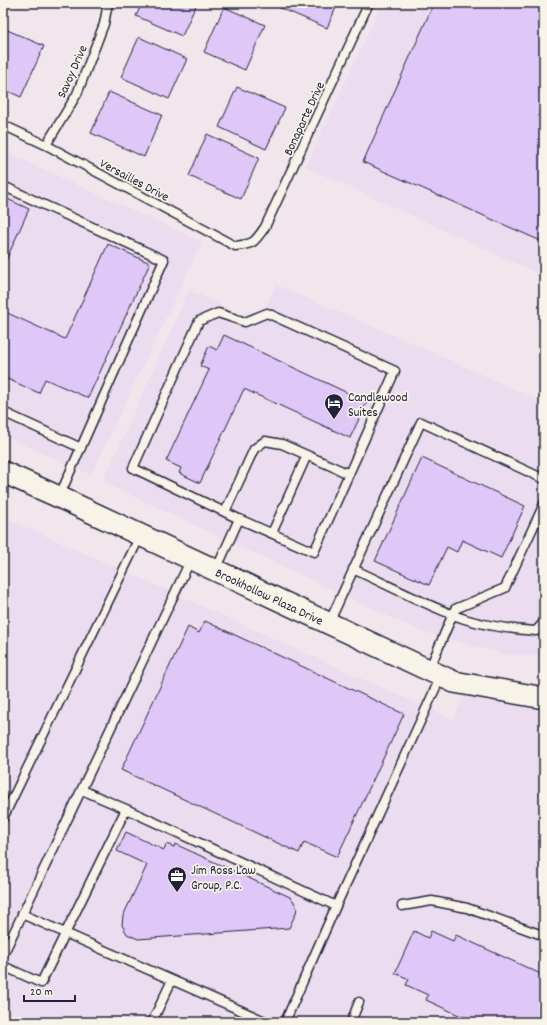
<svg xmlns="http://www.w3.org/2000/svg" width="547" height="1025" viewBox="0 0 547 1025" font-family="Dekko,sans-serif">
<rect width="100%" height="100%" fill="#f0e6ec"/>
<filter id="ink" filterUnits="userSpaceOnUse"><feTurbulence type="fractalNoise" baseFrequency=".025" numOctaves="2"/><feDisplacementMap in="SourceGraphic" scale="8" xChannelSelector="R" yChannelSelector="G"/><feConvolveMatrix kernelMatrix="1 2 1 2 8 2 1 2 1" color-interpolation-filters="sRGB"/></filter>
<g filter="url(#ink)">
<path fill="#ebddef" d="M382,3h162v273l-238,-109z
M3,151l199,91 -111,233 -88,-40z
M276,285l149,64 119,54v254l-41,-3 -83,-23 -317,-149 86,-192 51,24 16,-2 9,-3z
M3,517l148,66 302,137 12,-26 79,18v310h-541z"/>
<path fill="#dfc7f7" stroke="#22223b" d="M142,3h55l-15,33 -46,-20z
M269,3h69l-11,25z
M434,3h110l-1,239 -180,-80z
M224,7l41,18 -20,45 -41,-18z
M5,29l39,17 -23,51 -18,-8v-57z
M139,37l48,22 -18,40 -48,-22z
M237,87l48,21 -19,41 -47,-22z
M109,92l53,23 -18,42 -53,-24z
M207,134l52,24 -18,41 -52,-23z
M3,197l26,12 -26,58z
M108,244l42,19 -62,135 -43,-19 -6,14 -36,-16v-66l62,28z
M224,335l143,67 -17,36 -106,-49 -44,94 -21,-10 2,-5 -15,-7 43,-91 -9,-4 9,-20 8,4z
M422,458l103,48 -24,52 -39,-18 -5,12 -10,-5 -18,38 -54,-24z
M205,621l199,93 -67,143 -33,-15 -5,11 -178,-83 67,-143 11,6z
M126,832l38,18 2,-6 8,3 1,-3 115,53 3,3 4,8 -1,5 -7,15 -151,11 -11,-5 -5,-9 1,-9 24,-51 -30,-14z
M414,931l14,7 3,-7 22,10 3,-6 87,40 -3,7 4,2v38h-70l-48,-22 2,-5 -22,-10 3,-6 -14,-6z"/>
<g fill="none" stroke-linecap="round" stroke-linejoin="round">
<g stroke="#22223b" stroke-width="11">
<path id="lane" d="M3,125l43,20 189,101c19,-2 19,-3 30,-19l104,-224
M46,145l31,-51 27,-70 4,-21
M3,186l161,74 -105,237
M218,313l27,9 22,-9 128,58 -81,181 -75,-33 -106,-51 66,-147z
M3,412l78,36
M225,512l29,-63 11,-8 17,3 67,30
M272,533l35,-78
M353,569c33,15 65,32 98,45 26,11 57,15 85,17l8,-9
M216,570l23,-51
M329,623l92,-201 123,57
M429,670l26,-61 50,-21 39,-84
M82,790l44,19 210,97
M3,818l137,-282
M402,906l30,-5 35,7 75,27
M22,914l245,108
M3,955l188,-396
M3,966l38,17 85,-174
M152,1022l20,-42
M285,1022l51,-116 105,-230
M351,1022l8,-20"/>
</g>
<g stroke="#22223b" stroke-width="24">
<g id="secondary">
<path id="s1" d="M3,472l56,25 395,185 90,16"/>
</g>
</g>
<use href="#lane" stroke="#f7f3e8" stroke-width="8"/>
<use href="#secondary" stroke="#f7f3e8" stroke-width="21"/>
</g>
</g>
<defs>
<g id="hotel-pin" transform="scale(1)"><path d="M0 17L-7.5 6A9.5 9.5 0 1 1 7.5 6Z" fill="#22223b" stroke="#f7f3e8"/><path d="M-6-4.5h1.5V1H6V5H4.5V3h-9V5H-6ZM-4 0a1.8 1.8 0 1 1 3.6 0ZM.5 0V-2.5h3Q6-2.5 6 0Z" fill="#fff"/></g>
<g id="office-pin" transform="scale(1)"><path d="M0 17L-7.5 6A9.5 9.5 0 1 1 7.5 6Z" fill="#22223b" stroke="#f7f3e8"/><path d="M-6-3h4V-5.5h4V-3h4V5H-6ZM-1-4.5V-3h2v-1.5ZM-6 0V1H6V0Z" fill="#fff"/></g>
</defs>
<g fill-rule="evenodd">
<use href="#hotel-pin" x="334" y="403"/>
<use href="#office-pin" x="177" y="876"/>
</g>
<g text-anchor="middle" stroke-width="3.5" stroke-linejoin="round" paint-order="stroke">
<g font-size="13" fill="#22223b" stroke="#f7f3e8">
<text transform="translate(71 71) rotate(-66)" y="5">Savoy Drive</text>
<text transform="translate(303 118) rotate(-65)" y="5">Bonaparte Drive</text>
<text transform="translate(135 179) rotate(28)" y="5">Versailles Drive</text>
<text dy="5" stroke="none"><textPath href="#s1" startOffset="294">Brookhollow Plaza Drive</textPath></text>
</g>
<g font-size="13" fill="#22223b" stroke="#f7f3e8" text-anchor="start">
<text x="348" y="401">Candlewood<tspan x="348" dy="15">Suites</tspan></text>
<text x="191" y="874">Jim Ross Law<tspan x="191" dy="15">Group, P.C.</tspan></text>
</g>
</g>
<rect width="547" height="1025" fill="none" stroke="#f7f3e8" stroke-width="16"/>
<rect x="8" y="8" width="531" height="1009" fill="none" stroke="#22223b" stroke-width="1.5" filter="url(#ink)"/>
<path d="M24 995v6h51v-6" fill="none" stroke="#22223b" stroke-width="2"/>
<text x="30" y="995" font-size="12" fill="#22223b" stroke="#f7f3e8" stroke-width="3" paint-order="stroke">20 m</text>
</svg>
